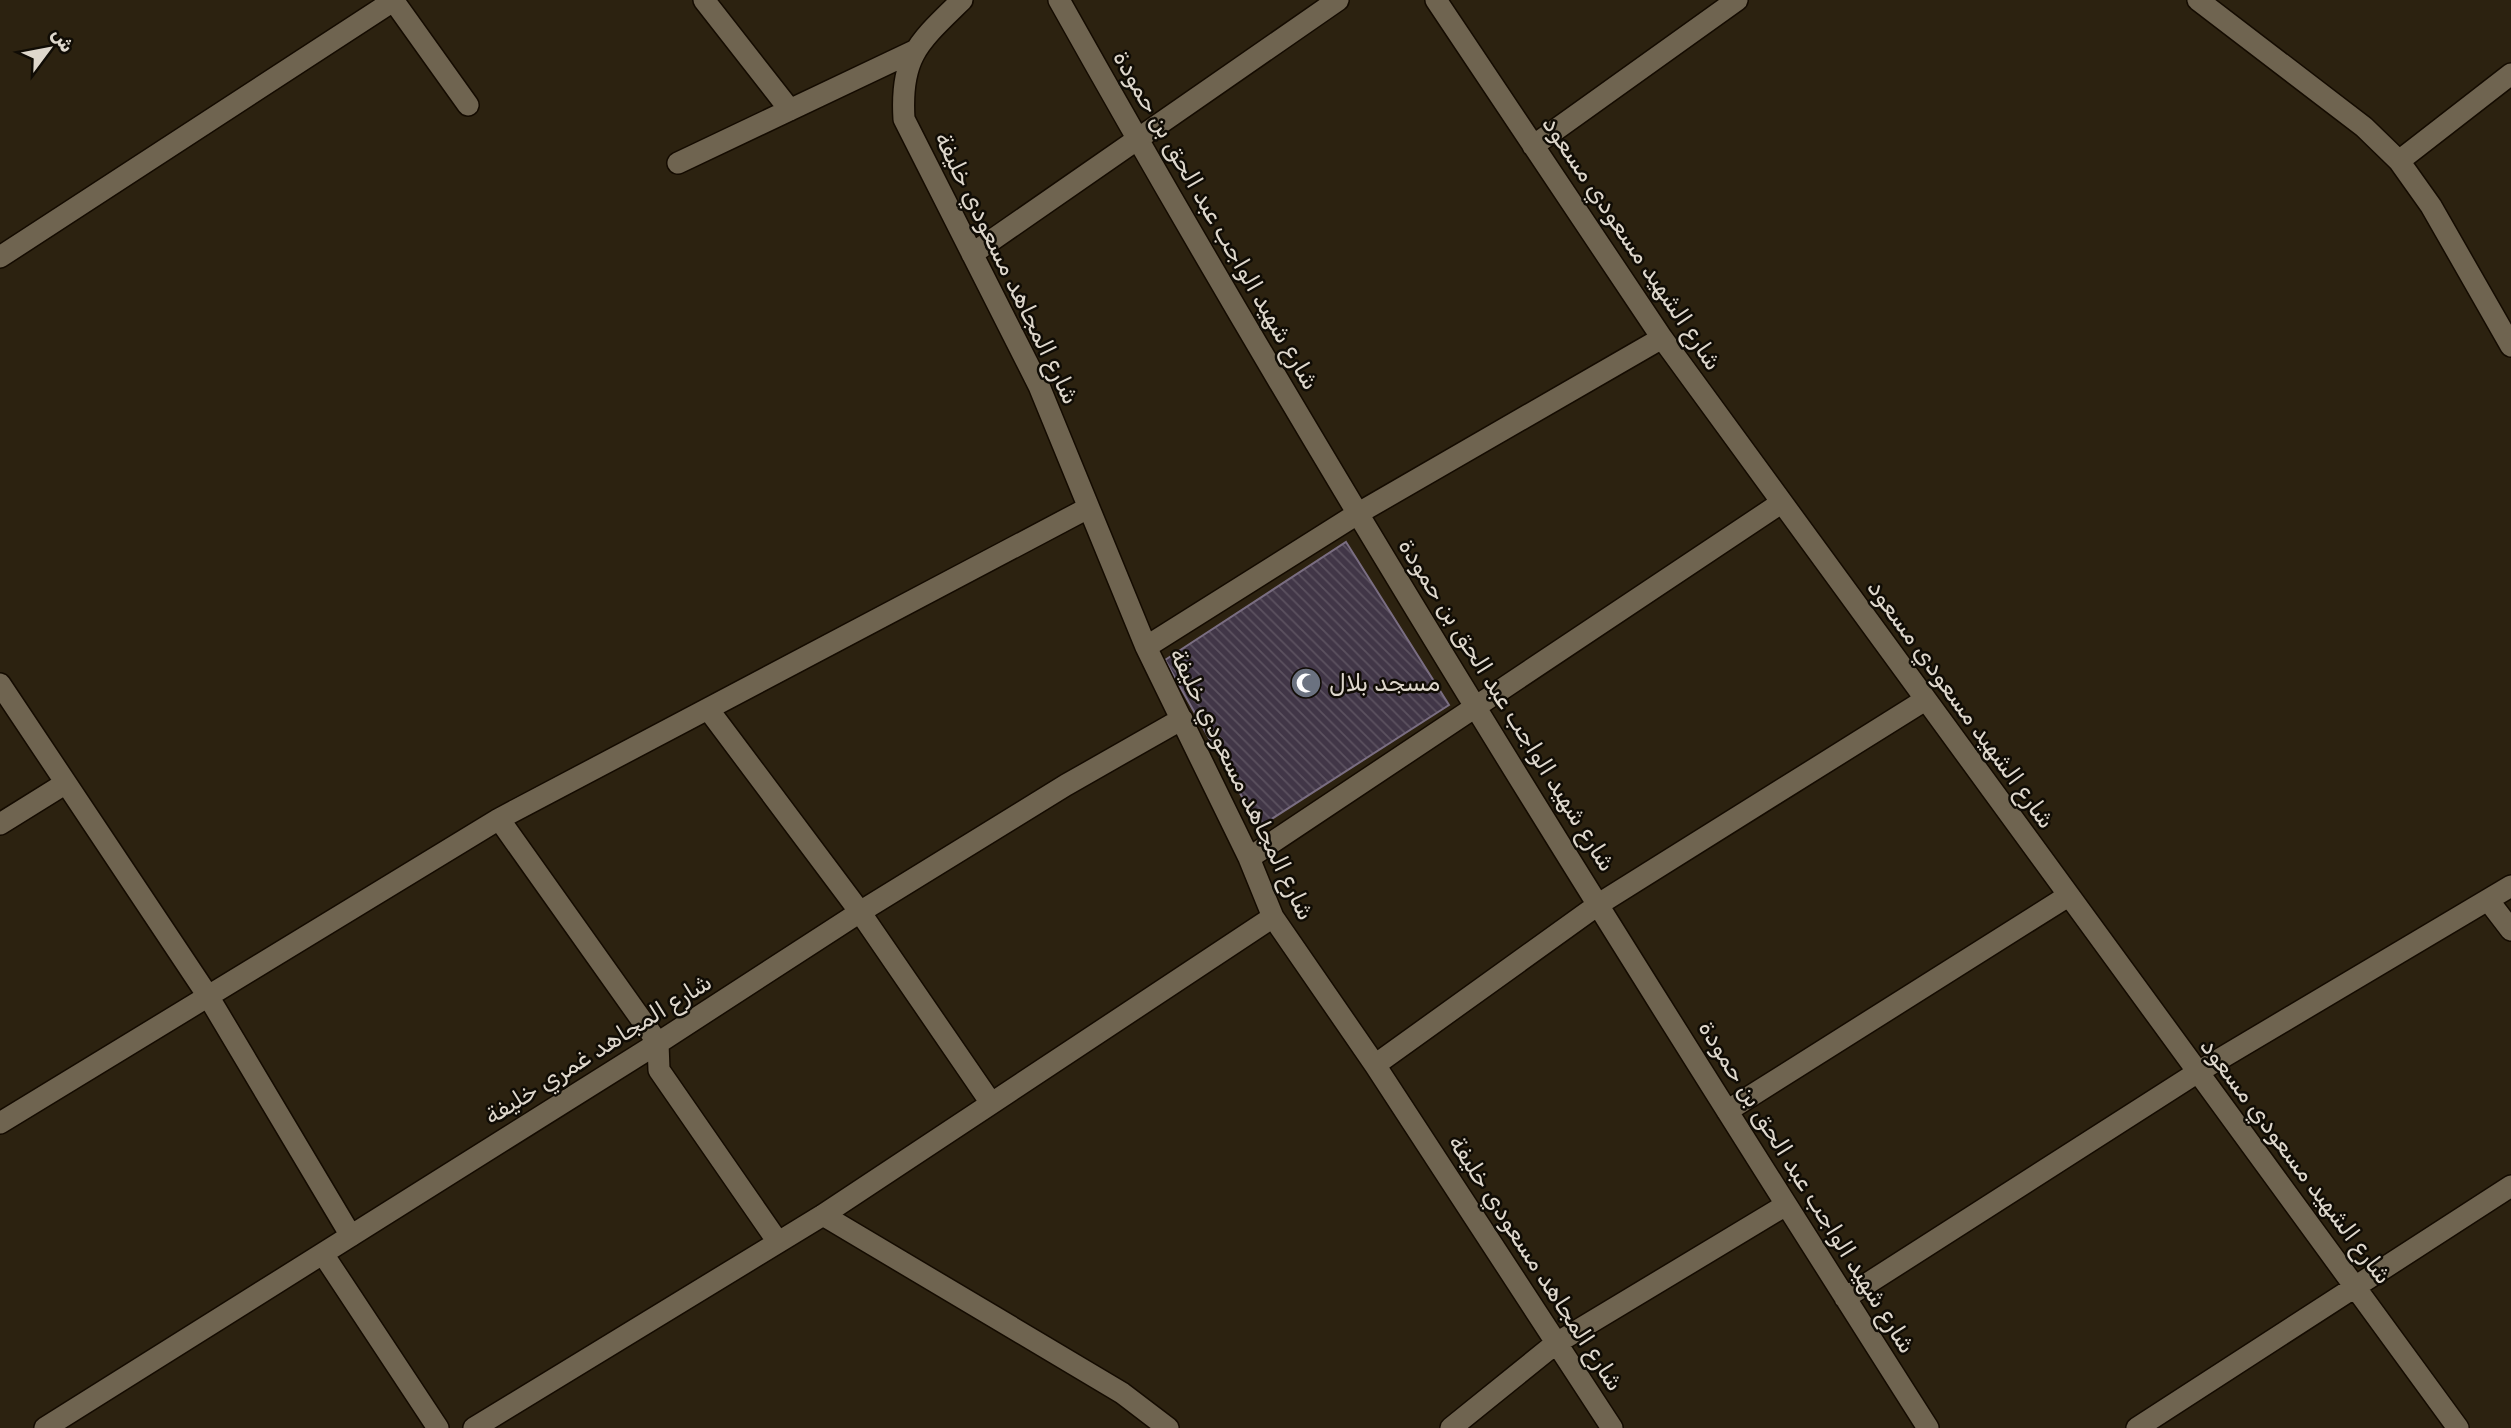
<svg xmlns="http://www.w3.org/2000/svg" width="2511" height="1428" viewBox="0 0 2511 1428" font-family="Rubik,'Noto Naskh Arabic',sans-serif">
<defs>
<pattern id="building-back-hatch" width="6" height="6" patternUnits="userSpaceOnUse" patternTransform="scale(1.75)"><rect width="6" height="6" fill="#413647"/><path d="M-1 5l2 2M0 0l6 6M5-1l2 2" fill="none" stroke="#5c5260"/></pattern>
</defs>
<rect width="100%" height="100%" fill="#2c2210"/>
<path fill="url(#building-back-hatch)" stroke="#7a6e82" stroke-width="2" d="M1346,542l103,163 -190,122 -94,-167z"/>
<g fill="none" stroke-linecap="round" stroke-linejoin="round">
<g stroke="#140b00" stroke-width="24">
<path id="minor" d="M393,0l75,105
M704,0l86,110
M962,0c-43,42 -62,56 -58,119l135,267 107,261 103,211 24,59 102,148 237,363
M1059,0c272,486 570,958 869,1428
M1436,0l226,338 796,1090
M2198,0l166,127 35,34 32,45 80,140
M1533,146l204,-146
M2399,161l112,-87
M678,163l236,-112
M972,254l366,-254
M0,257l393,-256
M1146,647l211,-133 305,-176
M0,684l208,312 143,240
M708,709l152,203 131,191
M499,819l159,224 1,27 119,172
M0,824l66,-41
M1249,858l532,-355
M2488,900l23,30
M1375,1065l224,-161 326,-204
M1727,1111l341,-215
M0,1123l499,-304 589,-311
M823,1215l299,178 46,35
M323,1254l115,174
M1845,1298l353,-226 313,-186
M45,1428l613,-385 202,-131 206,-127 116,-66
M474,1428l349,-213 450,-298
M1451,1428l104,-84 231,-139
M2137,1428l374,-242"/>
</g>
<use href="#minor" stroke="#6f6450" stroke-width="21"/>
</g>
<defs>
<g id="mosque-disc" transform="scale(1.575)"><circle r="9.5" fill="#6b7280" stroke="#100c05"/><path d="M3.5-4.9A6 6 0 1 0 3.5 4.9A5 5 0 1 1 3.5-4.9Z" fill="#fff"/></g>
</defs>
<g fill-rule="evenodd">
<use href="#mosque-disc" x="1306" y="683"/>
</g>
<g text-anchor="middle" stroke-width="5" stroke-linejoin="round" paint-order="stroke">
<g font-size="24" fill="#ded7cc" stroke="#100c05">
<text transform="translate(1216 220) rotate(60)" y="8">شارع شهيد الواجب عبد الحق بن حمودة</text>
<text transform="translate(1632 243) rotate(56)" y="8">شارع الشهيد مسعودي مسعود</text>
<text transform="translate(1007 268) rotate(64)" y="8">شارع المجاهد مسعودي خليفة</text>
<text transform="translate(1961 704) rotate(54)" y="8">شارع الشهيد مسعودي مسعود</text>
<text transform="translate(1507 705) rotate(58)" y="8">شارع شهيد الواجب عبد الحق بن حمودة</text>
<text transform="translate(1242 784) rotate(64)" y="8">شارع المجاهد مسعودي خليفة</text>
<text transform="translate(598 1049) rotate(-32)" y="8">شارع المجاهد غمري خليفة</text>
<text transform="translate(2296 1161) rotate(53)" y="8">شارع الشهيد مسعودي مسعود</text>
<text transform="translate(1807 1187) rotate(58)" y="8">شارع شهيد الواجب عبد الحق بن حمودة</text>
<text transform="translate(1536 1263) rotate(57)" y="8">شارع المجاهد مسعودي خليفة</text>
</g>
<g font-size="24" fill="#ded7cc" stroke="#100c05" text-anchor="start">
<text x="1329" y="691">مسجد بلال</text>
</g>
</g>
<g transform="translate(49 49) rotate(58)" stroke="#100c05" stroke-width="5" paint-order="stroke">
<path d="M0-5L12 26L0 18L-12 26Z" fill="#ded7cc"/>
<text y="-10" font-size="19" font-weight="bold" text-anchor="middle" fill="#ded7cc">ش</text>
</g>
</svg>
